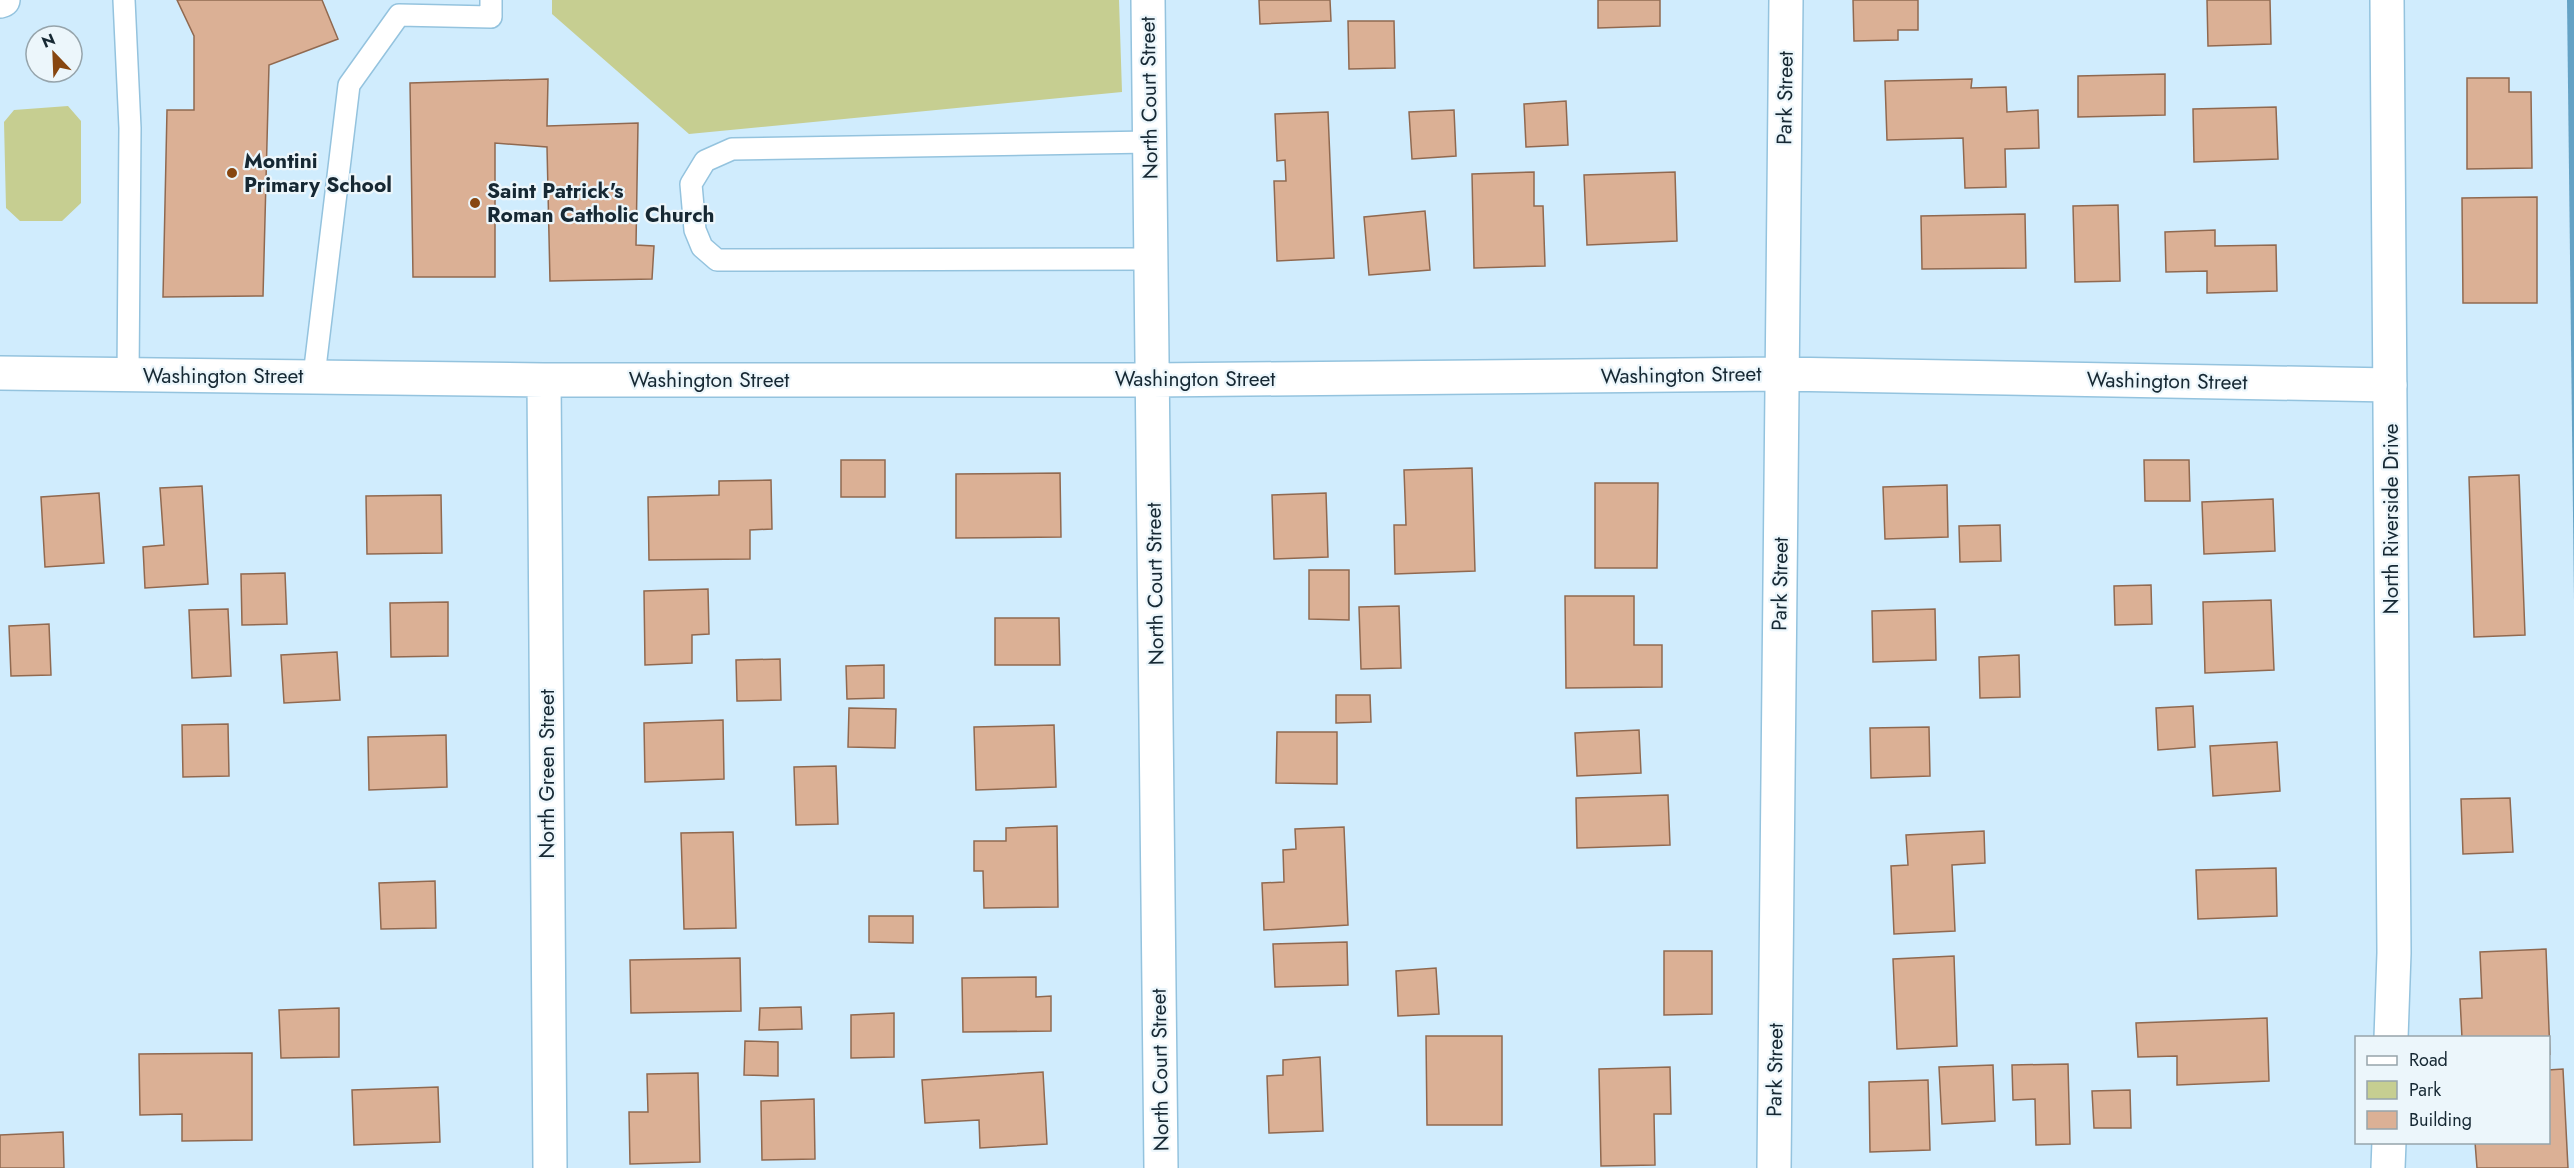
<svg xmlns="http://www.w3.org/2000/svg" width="2574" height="1168" viewBox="0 0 2574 1168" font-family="Jost,sans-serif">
<rect width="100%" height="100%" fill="#d0ecfd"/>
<path fill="#c6ce91" d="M552,0h567l3,92 -433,42 -137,-120z
M68,106l13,15v82l-19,18h-42l-14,-13 -2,-86 10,-12z"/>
<path fill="#64a2c5" d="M2567,0h7v600z"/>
<path fill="#dbb095" stroke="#906950" stroke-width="1.5" d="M177,0h145l16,39 -69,26 -6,231 -100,1 4,-187h27v-74z
M1259,0h71l1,21 -71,3z
M1598,0h62v26l-62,2z
M1853,0h65v30h-20v10l-44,1z
M2207,0h63l1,44 -63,2z
M1348,21h46l1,47 -46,1z
M2165,74v41l-87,2v-41z
M2467,78h42v14h22l1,76 -65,1z
M548,79l-1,47 91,-3 -2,122 18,1 -2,33 -102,2 -3,-134 -52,-4v134h-82l-3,-194z
M1972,79l-1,9 35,-1 1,25 31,-2 1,38 -34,1 1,38 -41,1 -2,-50 -76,2 -2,-59z
M1566,101l2,44 -42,2 -2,-43z
M2276,107l2,52 -84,3 -1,-53z
M1454,110l2,46 -44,3 -3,-47z
M1328,112l6,146 -57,3 -3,-80h12l-1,-21 -8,1 -2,-47z
M1534,172v34h9l2,60 -71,2 -2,-94z
M1675,172l2,69 -90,4 -3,-70z
M2537,197v106h-74l-1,-105z
M2118,205l2,76 -45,1 -2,-76z
M1425,211l5,59 -61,5 -5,-58z
M2025,214l1,54 -104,1 -1,-53z
M2215,230v16l61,-1 1,46 -70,2v-22l-41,1 -1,-40z
M841,460h44v37h-44z
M2144,460h45l1,41h-45z
M1472,468l3,103 -80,3 -1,-49h12l-2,-55z
M1060,473l1,64 -105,1v-64z
M2519,475l6,160 -51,2 -5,-160z
M771,480l1,49 -22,1v29l-101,1 -1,-63 71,-2v-14z
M1595,483h63l-1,85h-62z
M1947,485l1,52 -63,2 -2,-52z
M202,486l6,98 -63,4 -2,-41 21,-2 -4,-57z
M99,493l5,70 -59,4 -4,-70z
M1326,493l2,64 -54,2 -2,-64z
M441,495l1,58 -75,1 -1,-58z
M2273,499l2,52 -71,3 -2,-52z
M2000,525l1,36 -41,1 -1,-36z
M1309,570h40v50l-40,-1z
M285,573l2,51 -45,1 -1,-51z
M2151,585l1,39 -37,1 -1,-39z
M708,589l1,45 -17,1v28l-47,2 -1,-74z
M1565,596h69v49h28v42l-96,1z
M2271,600l3,70 -69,3 -2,-71z
M448,602v54l-57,1 -1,-54z
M1399,606l2,62 -40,1 -2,-62z
M228,609l3,67 -39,2 -3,-68z
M1935,609l1,51 -63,2 -1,-51z
M995,618h64l1,47h-65z
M49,624l2,51 -40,1 -2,-50z
M337,652l3,48 -56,3 -3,-48z
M2019,655l1,42 -40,1 -1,-41z
M780,659l1,41 -44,1 -1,-41z
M884,665v33l-37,1 -1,-33z
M1336,695h34l1,27 -35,1z
M2193,706l2,41 -37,3 -2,-42z
M849,708l47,1 -1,39 -47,-1z
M723,720l1,59 -79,3 -1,-59z
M228,724l1,52 -46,1 -1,-52z
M1054,725l2,62 -80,3 -2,-63z
M1929,727l1,49 -59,2 -1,-50z
M1639,730l2,43 -64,3 -2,-43z
M1277,732h60v52l-61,-1z
M446,735l1,52 -78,3 -1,-53z
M2277,742l3,49 -67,5 -3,-50z
M836,766l2,58 -42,1 -2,-58z
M1668,795l2,50 -93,3 -1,-50z
M2510,798l3,54 -50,2 -2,-55z
M1057,826l1,81 -74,1 -1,-37h-9v-30h32v-13z
M1344,827l4,98 -84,5 -2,-47 22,-1 -1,-32 13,-1 -1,-20z
M1984,831l1,32 -33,2 3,66 -61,3 -3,-68 17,-1 -2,-30z
M733,832l3,96 -52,1 -3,-96z
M2276,868l1,48 -79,3 -2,-49z
M435,881l1,47 -55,1 -2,-46z
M869,916h44v27l-44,-1z
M1347,942l1,43 -73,2 -2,-43z
M2546,949l4,106 -2,-17h-86l-2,-39 22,-1 -2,-46z
M1664,951h48v63l-48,1z
M1954,956l3,90 -60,3 -4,-90z
M740,958l1,53 -110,2 -1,-53z
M1436,968l3,46 -41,2 -2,-45z
M1036,977v20l15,-1v35l-88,1 -1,-54z
M801,1007l1,22 -43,1 1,-22z
M339,1008v49l-58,1 -2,-48z
M894,1013v44l-43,1v-43z
M2267,1018l2,63 -92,4v-29l-39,1 -2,-34z
M1426,1036h76v89h-75z
M745,1041l33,1v34l-34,-1z
M252,1053v87l-70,1v-27l-42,1 -1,-61z
M1320,1057l3,74 -54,2 -2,-57 16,-1v-15z
M2068,1064l2,80 -34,1 -1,-46 -22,1 -1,-35z
M1993,1065l2,56 -53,3 -3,-57z
M1670,1067l1,47h-17l1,51 -54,1 -2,-97z
M2563,1069l5,99h-91l-2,-26h73v-72z
M1043,1072l4,72 -67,4 -1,-28 -54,3 -3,-43z
M698,1073l2,89 -70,2 -1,-52h19l-1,-38z
M1928,1080l2,70 -60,2 -1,-70z
M438,1087l2,55 -86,3 -2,-55z
M2130,1090l1,38h-37l-2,-37z
M814,1099l1,60 -53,1 -1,-59z
M63,1132l1,36h-64v-33z"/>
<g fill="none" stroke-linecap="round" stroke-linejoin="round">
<g stroke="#94c3de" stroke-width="24">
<path id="lane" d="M124,0l6,128 -2,248
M1150,142l-418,7 -27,12 -14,23 4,46 7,17 15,13 434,-1
M314,376l35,-291 50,-70 92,2v-17"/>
</g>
<g stroke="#94c3de" stroke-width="36">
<path id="street" d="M1148,0l13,1168
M0,1l3,-1
M0,373l544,7h609l629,-6 608,11
M544,380l6,788
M1774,1168l12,-1168"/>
</g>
<g stroke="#94c3de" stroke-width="36">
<path id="secondary" d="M2387,0l7,953 -3,85
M2388,1168l1,-26"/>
</g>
<use href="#lane" stroke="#fff" stroke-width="21"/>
<use href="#street" stroke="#fff" stroke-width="33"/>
<use href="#secondary" stroke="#fff" stroke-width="33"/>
</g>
<g fill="#874610" stroke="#ecf6fb" stroke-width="2">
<circle cx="232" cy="173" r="6"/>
<circle cx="475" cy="203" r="6"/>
</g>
<g text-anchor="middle" stroke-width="4.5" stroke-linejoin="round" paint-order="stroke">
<g font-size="21" fill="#162833" stroke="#ecf6fb">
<text transform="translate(1149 98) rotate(-91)" y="7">North Court Street</text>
<text transform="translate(1785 98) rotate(-89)" y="7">Park Street</text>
<text transform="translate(1681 375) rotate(-1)" y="7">Washington Street</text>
<text x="223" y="383">Washington Street</text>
<text x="1195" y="386">Washington Street</text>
<text x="709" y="387">Washington Street</text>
<text transform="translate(2167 381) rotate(1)" y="7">Washington Street</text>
<text transform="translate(2391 519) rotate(-90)" y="7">North Riverside Drive</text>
<text transform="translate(1155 584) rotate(-91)" y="7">North Court Street</text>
<text transform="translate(1780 584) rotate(-89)" y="7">Park Street</text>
<text transform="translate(547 774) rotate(-90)" y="7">North Green Street</text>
<text transform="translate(1160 1070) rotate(-91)" y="7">North Court Street</text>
<text transform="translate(1775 1070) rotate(-89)" y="7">Park Street</text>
</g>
<g font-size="21" font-weight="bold" fill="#162833" stroke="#ecf6fb" text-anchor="start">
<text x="244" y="168">Montini<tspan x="244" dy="24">Primary School</tspan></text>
<text x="487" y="198">Saint Patrick's<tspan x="487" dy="24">Roman Catholic Church</tspan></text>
</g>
</g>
<rect x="2355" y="1036" width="195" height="108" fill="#ecf6fb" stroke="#96a4ab" stroke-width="1.5"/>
<rect x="2367" y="1056" width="30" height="9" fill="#ffffff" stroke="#96a4ab" stroke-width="1.5"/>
<text x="2409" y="1066" font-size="18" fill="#162833">Road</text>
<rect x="2367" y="1081" width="30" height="18" fill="#c6ce91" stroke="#96a4ab" stroke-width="1.5"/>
<text x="2409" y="1096" font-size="18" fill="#162833">Park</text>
<rect x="2367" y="1111" width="30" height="18" fill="#dbb095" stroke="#96a4ab" stroke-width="1.5"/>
<text x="2409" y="1126" font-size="18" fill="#162833">Building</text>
<g transform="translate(54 54) rotate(337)"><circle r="28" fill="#ecf6fb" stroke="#96a4ab" stroke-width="1.5"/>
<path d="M0-4.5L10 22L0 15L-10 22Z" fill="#874610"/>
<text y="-9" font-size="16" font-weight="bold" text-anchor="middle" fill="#162833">N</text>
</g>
</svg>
